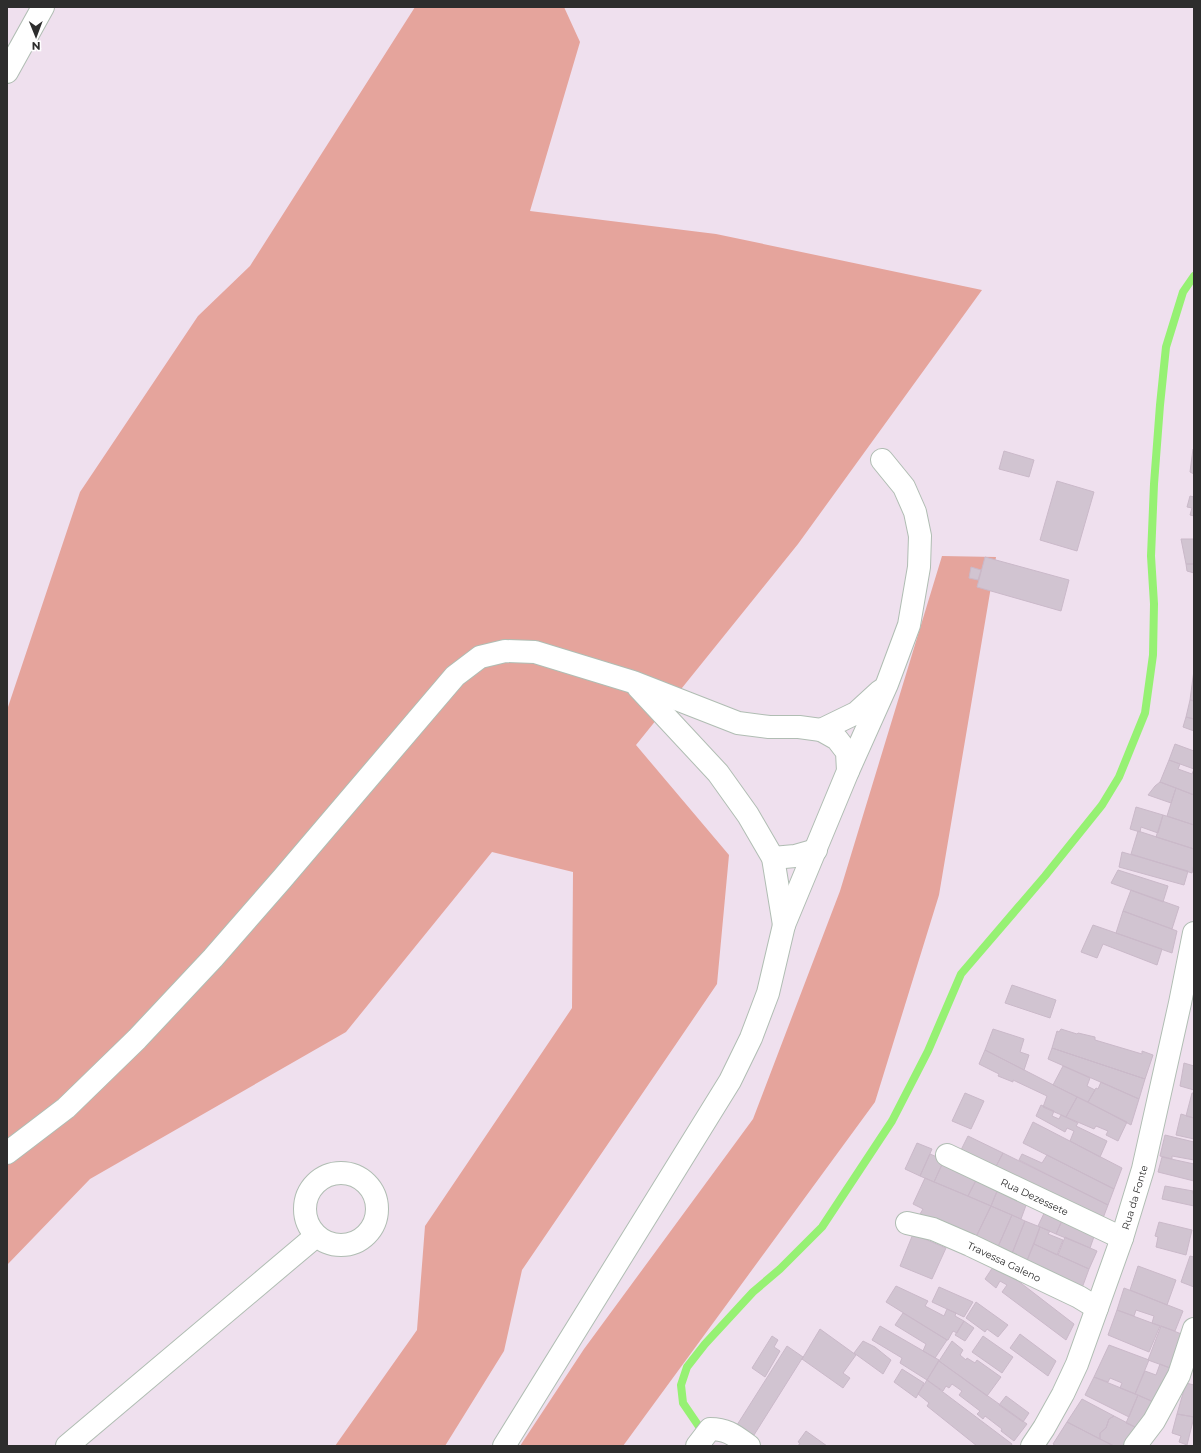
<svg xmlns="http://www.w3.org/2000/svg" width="1201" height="1453" viewBox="0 0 1201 1453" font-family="Montserrat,sans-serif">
<rect width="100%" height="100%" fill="#efe0ee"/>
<path fill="#e5a49c" d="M415,7h149l16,35 -50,169 186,23 266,56 -184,254 -162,201 93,110 -12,129 -195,286 -18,81 -59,95h-110l82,-116 8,-104 147,-218 1,-136 -81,-20 -146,180 -256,147 -83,86v-555l73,-218 118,-176 52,-50z
M942,556l54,1 -57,338 -64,207 -252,344h-103l64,-97 169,-230 87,-228z"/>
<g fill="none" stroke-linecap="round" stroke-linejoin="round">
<path stroke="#96f173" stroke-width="8" d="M700,1428l-17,-25 -2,-18 6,-18 18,-23 48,-52 27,-23 42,-42 70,-106 36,-70 33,-77 84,-98 57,-71 17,-28 26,-64 8,-58 1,-51 -3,-48 3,-72 6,-79 6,-58 17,-55 11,-16"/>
</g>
<path fill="#d1c4d1" stroke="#cab9c9" d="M1193,449l1,1v24l-4,-2z
M1004,451l30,9 -5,17 -30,-8z
M1057,481l37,11 -17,59 -37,-11z
M1190,496l4,1v19l-4,-1 2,-7 -5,-1z
M1181,539h13v25h-8z
M985,557l84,23 -8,31 -84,-24z
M1186,564h8v9l-7,-2z
M971,567l10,3 -3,10 -9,-2z
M1194,670v31l-4,-1z
M1190,700l4,1v18l-8,-2z
M1186,717l8,2v12l-11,-4z
M1175,744l19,7v18l-25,-9z
M1169,760l11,4 -2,5 14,5 2,-5v26l-34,-13z
M1160,782l16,6 -5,15 -23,-8 7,-9z
M1176,788l18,7v30l-27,-9z
M1136,807l27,8 -5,18 -17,-6 -1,5 -10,-3z
M1163,815l31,10v24l-38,-12z
M1138,831l56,18v15l-2,9 -61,-19z
M1122,852l66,19 -4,14 -65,-18z
M1118,870l50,16 -5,16 -52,-19z
M1131,890l48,17 -7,22 -49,-18z
M1123,911l54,20 -5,22 -56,-20z
M1093,925l69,24 -5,16 -54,-21 -6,14 -16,-6z
M1012,985l44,15 -6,18 -45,-15z
M993,1029l31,10 -4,13 9,3 -5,15 -39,-20z
M1061,1029l16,5 1,-1 17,4v3l47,14v-3l11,4 -8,24 -93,-31 5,-17 2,1z
M1052,1048l93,31 -6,20 -91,-40z
M985,1050l92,47 -11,20 -23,-10 4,-11 -34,-16v2l-15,-6 1,-2 -20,-10z
M1184,1063l10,3v24l-14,-4z
M1063,1066l27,12 -3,8 8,4 -7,12 -35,-17z
M1101,1082l38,17 -8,26 -43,-23 8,-14 2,1z
M965,1093l19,8 -13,28 -19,-8z
M1192,1093h2v25l-8,-2z
M1077,1097l50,25 -9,19 -12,-6 2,-4 -12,-5 -2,3 -28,-12z
M1041,1105l13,6 -2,5 7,3 2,-4 17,8 -2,3 31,15 -7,16 -30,-16 4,-10 -7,-3 -2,4 -29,-16z
M1181,1114l13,4v21l-18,-4z
M1033,1122l89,46 -8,21 -91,-46z
M1165,1135l29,7v18l-22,-4v3l-12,-3z
M968,1136l35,17 -11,21 -35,-16z
M917,1143l15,6 -12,27 -15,-7z
M1003,1153l105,52 -8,21 -108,-52z
M930,1154l14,6 -10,22 -14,-6z
M1022,1154l20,9 5,-8 67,34 -6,16 -89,-45z
M1162,1157l32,7v17l-36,-9z
M944,1160l14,5 -2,7 20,8 -8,16 -34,-14z
M980,1173l20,11 -9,22 -23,-10z
M925,1178l66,28 -16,33 -55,-25 3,-5 -10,-5z
M1000,1184l29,13 -8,22 -30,-13z
M1165,1186l28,5 -1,2h2v13l-32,-7z
M991,1206l21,9 -15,34 -22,-10z
M1047,1207l18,7 -9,20 -18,-8z
M1012,1215l13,6 -14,35 -14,-7z
M1064,1216l32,15 -6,17 -34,-14z
M1025,1221l15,6 -14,36 -15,-7z
M1159,1222l33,8 -6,25 -30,-8 2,-10 -3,-1z
M1040,1227l10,4 -2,3 15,6 -6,15 -23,-11z
M913,1234l33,14 -14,31 -32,-13z
M1065,1237l32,14 -8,18 -31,-14z
M1034,1244l55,25 -7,19 -56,-25z
M1190,1256l4,1v30l-13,-5z
M1138,1266l38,14 -9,25 -37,-15z
M993,1267l20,10 61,47 -8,16 -64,-48 5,-7 -7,-4 -4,7 -11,-9z
M896,1286l32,15 -3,5 19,10 3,-7 9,4 -1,3 9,5 -7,12 -4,-2 -5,9h-1l-61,-38z
M939,1287l34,15 -9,15 -32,-15z
M1124,1288l59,23 -8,20 -23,-8 2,-7 -18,-6 -2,6 -17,-6z
M976,1302l32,23 -10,12 -11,-8 -2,3 -19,-14z
M1117,1310l43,16 -11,26 -41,-17z
M903,1313l44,27 -12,18 -12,-7 3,-7 -31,-19z
M964,1321l10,7 -9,13 -10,-6z
M880,1326l59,34 -12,20 -27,-17 2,-5 -30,-18z
M1161,1326l23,9 -14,33 -22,-8z
M820,1329l36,26 -13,18 7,5 -7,10 -41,-29z
M1020,1334l36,27 -8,15 -38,-28z
M772,1336l6,4 -4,7 6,4 -15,26 -13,-9z
M983,1336l30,21 -11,16 -30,-21z
M863,1341l12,6 16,13 -8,14 -29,-21z
M952,1341l11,9 -3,5 6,5 1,-2 8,5 2,-3 24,17 -14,19 -48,-35z
M1109,1345l40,15 -14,34 -15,-6 2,-5 -12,-5 -2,4 -14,-5z
M787,1346l16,11 -49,78 -17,-10z
M939,1361l88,63 -13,17 -13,-10 1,-2 -17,-13 -2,3 -6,-5 3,-3 -21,-16 3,-4 -10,-7 -3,4 -3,-2 -3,5 -16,-11z
M1160,1364l10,4 -14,35 -21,-9 10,-23 11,4z
M902,1369l22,14 -8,15 -22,-16z
M1094,1377l44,18 -9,22 -44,-22z
M927,1380l85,64 -1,2h-34l-50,-40 2,-3 -11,-9z
M1186,1383l8,2v32l-17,-3z
M1138,1395l18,8 -17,26 -13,-6z
M1006,1396l23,17 -6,9 -24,-17z
M1082,1399l32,17 -5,3 -3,9 -6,5v6l-33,-17z
M1177,1414l17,3 -7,28 -8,-3 2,-6 -9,-3z
M1114,1416l25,13 -8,17h-17l-14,-7v-6l6,-5 3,-9z
M1067,1422l33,17 14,7h-58l-3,-2z
M806,1431l21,15h-29l2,-3 -2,-1z"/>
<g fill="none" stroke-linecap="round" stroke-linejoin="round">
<g stroke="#b0bdb3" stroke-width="24">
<g id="minor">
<path d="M7,72l36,-65"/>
<path d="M638,687l80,86 30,42 25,43 11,67"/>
<path d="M821,730l35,-17 24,-22"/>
<path d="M848,771l39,-87 22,-59 10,-58 1,-31 -5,-24 -11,-25 -22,-27"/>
<path d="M773,858l22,-2 21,-6"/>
<path d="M7,1153l59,-45 71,-69 76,-81 69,-79 173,-203 25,-19 25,-6 30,1 98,30 105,41 31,4h30l22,3 16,9 10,13 1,19 -64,154 -16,68 -17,45 -21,43 -226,365"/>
<path id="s1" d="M947,1155l175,83"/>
<circle cx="341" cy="1209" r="36"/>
<path id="s2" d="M907,1223l26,6 37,16 109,52 18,11"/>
<path d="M67,1446l249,-210"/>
<path d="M697,1446l13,-17c18,0 25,7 39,17"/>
<path id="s3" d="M1032,1446l12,-18 19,-34 14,-30 45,-126 21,-69 37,-166 14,-70"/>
<path d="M1135,1446l19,-25 25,-46 15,-46"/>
</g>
</g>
<use href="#minor" stroke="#fff" stroke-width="22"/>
</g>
<g text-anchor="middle" stroke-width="3.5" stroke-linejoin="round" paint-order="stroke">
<g font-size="10" fill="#2d2d2d" stroke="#fff">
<text dy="4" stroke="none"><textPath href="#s1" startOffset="97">Rua Dezessete</textPath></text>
<text dy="4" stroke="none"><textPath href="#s3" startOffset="270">Rua da Fonte</textPath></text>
<text dy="4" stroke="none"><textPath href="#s2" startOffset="105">Travessa Galeno</textPath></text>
</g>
</g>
<rect width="1201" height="1453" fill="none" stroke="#2d2d2d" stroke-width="16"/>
<g transform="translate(36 36) rotate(179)" stroke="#ffffff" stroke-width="3" paint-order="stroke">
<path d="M0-3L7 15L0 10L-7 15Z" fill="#2d2d2d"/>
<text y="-6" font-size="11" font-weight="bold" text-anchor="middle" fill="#2d2d2d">N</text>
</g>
</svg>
